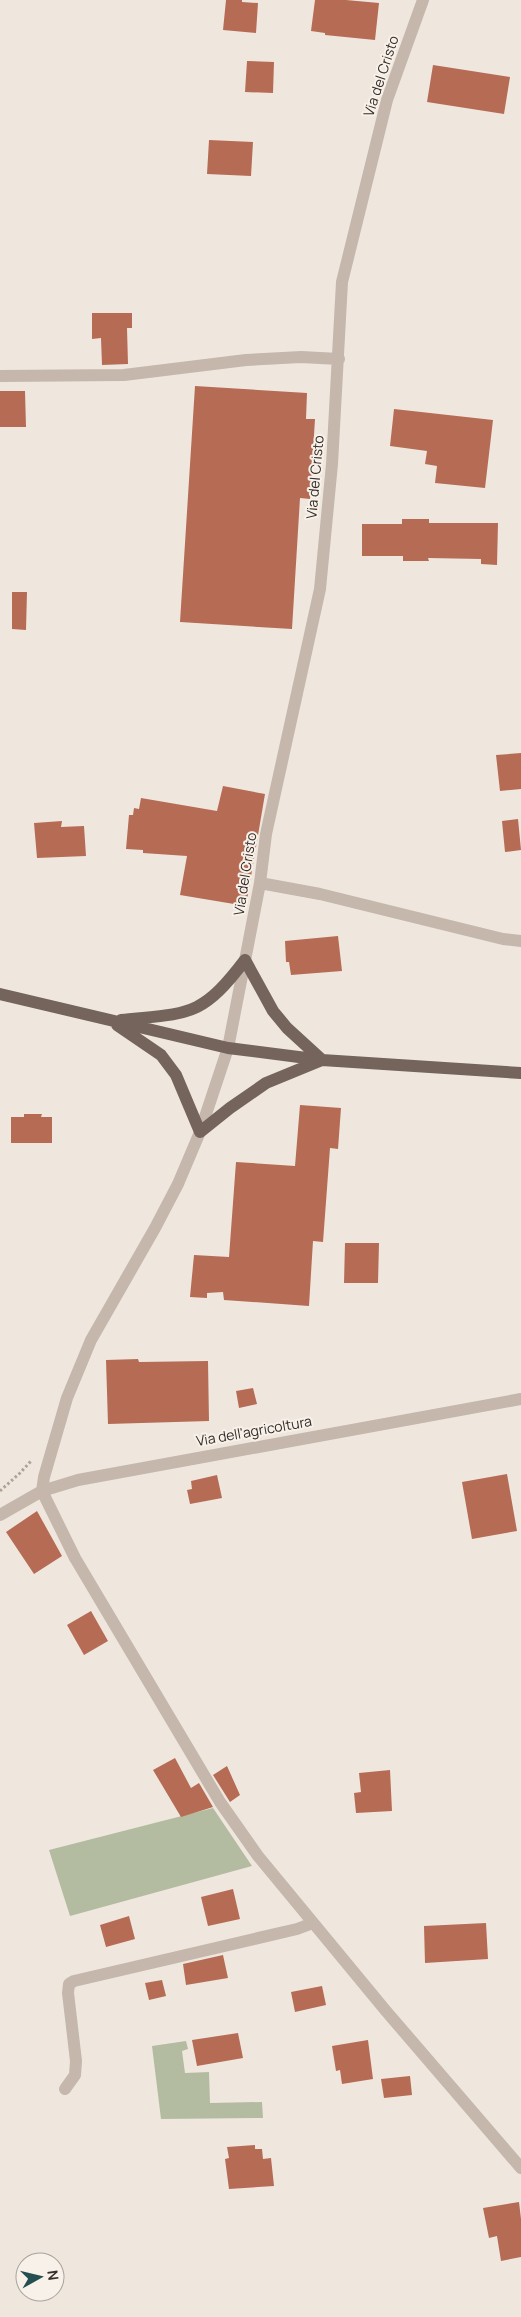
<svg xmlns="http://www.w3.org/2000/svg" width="521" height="2317" viewBox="0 0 521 2317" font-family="Manrope,sans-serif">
<rect width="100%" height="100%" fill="#efe7de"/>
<path fill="#b3bca0" d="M213,1808l39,58 -182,50 -21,-66z
M186,2041l2,8 -6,2 3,22 24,-1 1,31 52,-1 1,16 -102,1 -9,-73z"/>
<path fill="#b66b55" d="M226,0h16v2l16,1 -2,30 -33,-3z
M315,0h31l33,3 -4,37 -50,-5v-2l-14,-2z
M247,61l27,1 -1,31 -28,-1z
M433,65l77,12 -6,37 -77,-12z
M209,140l44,2 -2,34 -44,-2z
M92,313h40v15h-5l1,36 -26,1 -1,-27 -9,1z
M195,386l112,7 -1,26h9l-5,80 -10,-1 -8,131 -112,-7z
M0,391h25l1,36h-26z
M394,409l99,11 -8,68 -50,-5 2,-17 -12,-2 2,-13 -37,-5z
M402,519h27v4h69l-1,42 -16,-1v-5l-53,-1 1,3h-26v-5h-41v-32h40z
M12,592h15l-1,38 -14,-1z
M521,753v36l-21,2 -4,-36z
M223,786l42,8 -19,112 -66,-11 7,-39 -44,-3v-3l-17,-1 3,-34h4l1,-7 5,1 2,-11 76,13z
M518,819l3,31 -16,2 -3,-31z
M62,821l-1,6 23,-1 2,30 -49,2 -3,-35z
M338,936l4,35 -51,4 -2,-13h-3l-1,-21z
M300,1105l41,3 -3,41 -8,-1 -7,94 -10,-1 -4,65 -85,-6 -1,-8 -16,1v5l-17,-1 4,-42 35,2 7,-95 59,4z
M24,1114h18l-1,3h11v26h-41v-26h13z
M345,1243h34l-1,40h-34z
M138,1359l1,3 69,-1 1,60 -101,3 -2,-64z
M253,1388l4,16 -18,4 -3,-17z
M507,1474l10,57 -45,8 -10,-57z
M217,1475l5,23 -32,6 -3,-14 5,-1 -1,-8z
M37,1511l25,45 -28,18 -28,-42z
M91,1611l17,30 -24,14 -17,-30z
M175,1758l16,30 8,-5 14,24 -32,10 -28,-47z
M227,1766l13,29 -10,7 -17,-27z
M390,1770l2,41 -36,2 -2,-20 7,-1 -2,-19z
M233,1889l7,30 -32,7 -7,-29z
M129,1916l6,23 -29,8 -6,-22z
M486,1923l2,36 -63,4 -1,-37z
M223,1955l5,23 -42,7 -3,-21z
M162,1980l4,16 -17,4 -4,-17z
M322,1986l4,19 -31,7 -4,-20z
M238,2033l5,25 -46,8 -5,-26z
M368,2040l5,39 -31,5 -2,-14 -4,1 -4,-25z
M410,2076l2,19 -28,3 -3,-19z
M255,2145v4h7l1,10 8,-1 3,28 -45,3 -4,-30 4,-1 -2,-11z
M519,2202l2,17v38l-20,4 -4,-25 -8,2 -6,-30z"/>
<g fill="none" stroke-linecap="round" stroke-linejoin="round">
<path stroke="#b1a196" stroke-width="3" stroke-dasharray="2.5 2.5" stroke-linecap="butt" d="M0,1491l20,-18 12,-13"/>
<path stroke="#c5b7ab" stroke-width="12" d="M423,0l-36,100 -45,182 -10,182 -12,125 -54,245 -6,49 -32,165 -28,84 -22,52 -23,44 -64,112 -24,58 -23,79 -2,14 33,67 145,244 38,54 128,155 135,157
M0,376l124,-1 122,-15 55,-3 38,2
M260,883l60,11 183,45 18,2
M0,1515l42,-24 36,-11 443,-81
M65,2089l10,-14 1,-14 -8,-68 1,-9 5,-3 223,-52 16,-6"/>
<path stroke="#74645c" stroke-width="12" d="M0,994l228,54 94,12 199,13
M121,1020c68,-7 80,-2 124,-60l28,51 14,17 35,32
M117,1025l44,30 15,20 24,57 30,-24 36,-25 56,-23"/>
</g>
<g text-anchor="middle" stroke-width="4" stroke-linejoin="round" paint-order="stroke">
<g font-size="14" fill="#342d29" stroke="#f7f1e9">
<text transform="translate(381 76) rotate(-72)" y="5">Via del Cristo</text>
<text transform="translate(315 477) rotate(-85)" y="5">Via del Cristo</text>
<text transform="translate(245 874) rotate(-81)" y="5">Via del Cristo</text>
<text transform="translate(254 1431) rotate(-10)" y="5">Via dell'agricoltura</text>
</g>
</g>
<g transform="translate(40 2277) rotate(82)"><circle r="24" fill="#f7f1e9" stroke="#a9a39c"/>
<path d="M0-4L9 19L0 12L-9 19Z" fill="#244e50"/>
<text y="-8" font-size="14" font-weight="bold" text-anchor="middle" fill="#342d29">N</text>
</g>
</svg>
